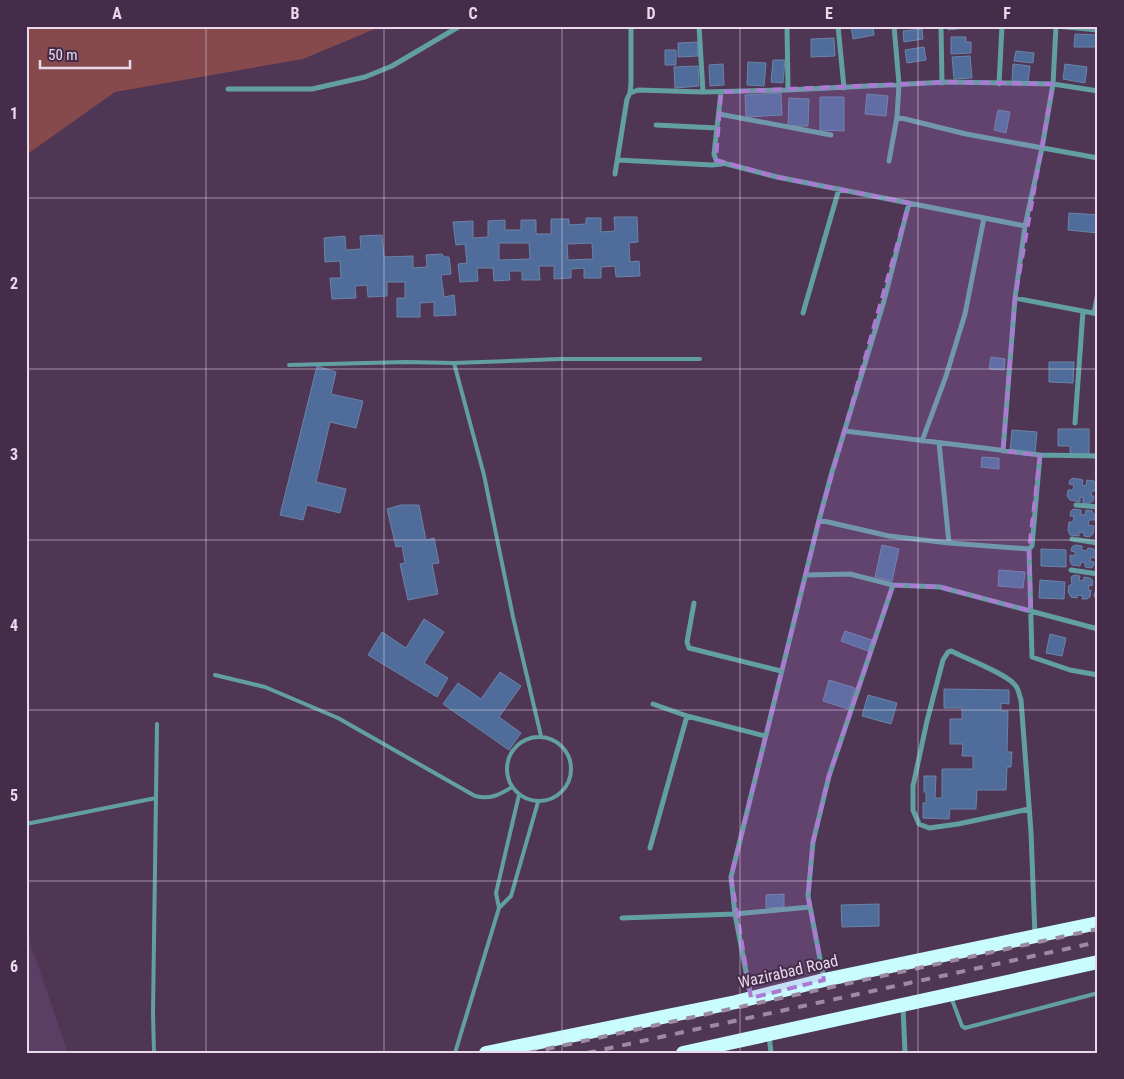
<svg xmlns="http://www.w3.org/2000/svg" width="1124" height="1079" viewBox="0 0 1124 1079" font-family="'Roboto Condensed',sans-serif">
<rect width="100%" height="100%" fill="#4f3655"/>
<path fill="#5c3e64" d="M26,931l42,122h-42z"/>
<path fill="#864a4c" d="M26,26h356l-79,33 -188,33 -89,63z"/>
<path fill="#4f6c9a" stroke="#6c83a7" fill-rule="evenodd" d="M851,26h22l1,9 -21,4z
M948,26h18v2l-18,2z
M922,29l1,10 -19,3 -1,-11z
M1075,34l23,1v12h-24z
M951,37h15v5h5v11l-20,1z
M834,38l1,18 -24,1v-18z
M698,42v14l-20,1v-14z
M924,47l2,13 -19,3 -2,-13z
M665,50h11v15h-11z
M1016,51l18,2 -1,10 -19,-2z
M970,56l2,22 -18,1 -2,-22z
M773,60h12l-2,23 -12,-1z
M748,62l18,1 -2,23 -17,-1z
M723,64l1,21 -14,1 -1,-21z
M1013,64l17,2 -2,16 -16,-1z
M1065,64l22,3 -2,16 -22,-4z
M698,66l1,20 -24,2 -1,-21z
M781,93l1,22 -36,2 -1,-22z
M867,94l21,2 -2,20 -21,-2z
M820,97h24v34l-24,-1z
M789,98l20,1 -1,27h-20z
M998,110l12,2 -4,21 -12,-3z
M1069,213l29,2v18l-30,-3z
M614,217h23l1,25 -9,1 1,19 9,-1 1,15 -24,1 -1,-11 -14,1v11h-17v-10l-13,1v9l-17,1v-13h-15l1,14h-18v-9h-13l1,9 -16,1 -1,-13h-16l1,13 -18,1 -2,-18 9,-1 -2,-19 -9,1 -3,-23 20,-1v17l15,-1v-16l17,-1v10h16v-10h15v14h15v-15h18v6l17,-1v-6h15v14l14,-1zM499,243h30l1,16 -31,1zM592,243l1,16 -25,1 -1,-16z
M382,235l2,22 29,-1v12l14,-1 -1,-12 16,-1 2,3h5l2,17 -10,1 3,22 10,-2 2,20 -22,1v-14l-14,1v14h-23v-19h8v-16h-18v14l-19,1 -1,-12 -12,1 1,12 -24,1 -2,-21h11l-1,-17 -15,1 -1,-24 21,-2 1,14 15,-1 -1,-13z
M991,357l14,2 -1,11 -15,-1z
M1049,362h25l-1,21 -24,-1z
M317,366l19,6 -5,22 32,7 -7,27 -26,-6 -14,60 30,7 -6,24 -33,-8 -4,15 -23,-5z
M1058,429h31v25h-19v-8h-12z
M1012,430l25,2 -2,21 -25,-2z
M982,457l17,1v11l-18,-2z
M1073,478l10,2 -1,5 4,1 1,-6 7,1 2,4 -1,6h-3l-1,5h3l-1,5 -4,3 -6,-1v-6h-3v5l-10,-2 -3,-4 1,-6h5l1,-5 -5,-1 1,-4z
M401,505h18l7,35 8,-2 5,25 -7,1 6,30 -30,6 -8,-36 5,-1 -3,-17 -6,1 -9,-38z
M1073,509l8,1v5h4l1,-5 6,1 3,4v5h-6l-1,5 6,1 -1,8 -4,3 -5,-1v-3l-5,-1v4l-9,-1 -2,-5 1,-8h4l1,-6h-4l1,-5z
M882,545l17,4 -7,32 -17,-4z
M1075,545l7,1v4l5,1 1,-3 6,1 2,3 -1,6 -4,-1 -1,4 4,1v4l-3,2 -6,-1v-4l-4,-1 -1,4 -8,-1 -2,-4v-6l5,1v-4l-4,-1 1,-4z
M1041,549l25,1v17l-25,-1z
M999,570l26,2 -2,16 -25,-2z
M1074,575l6,1 -1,4 4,1 1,-4 6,1 3,3 -1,5 -3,-1 -1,5h3l-1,7 -3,2h-5l1,-3 -6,-1v3l-6,-1 -3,-5 1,-7h3l-1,-8z
M1040,580l25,2 -1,17 -25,-1z
M1096,589h2v12l-4,-5z
M424,619l20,13 -20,31 24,15 -11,19 -69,-42 14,-23 24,16z
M845,631l27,9 -4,11 -27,-10z
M1050,634l16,4 -4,18 -16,-3z
M500,672l21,14 -22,31 22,16 -12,17 -66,-46 15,-21 23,16z
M829,680l26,8 -7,21 -25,-8z
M944,689l65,1v14l-8,-1v8h7l-1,41h5l-1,15h-4l-1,23h-29l-1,19h-26l-1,10 -26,-1v-15h3v-11h-2v-16h12l-1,22h7v-29h31v-13h-11l1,-12h-13v-25h12v-11h-18z
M868,695l29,8 -6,21 -29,-8z
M784,894v13l-18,1v-13z
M879,904v22l-37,1 -1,-22z"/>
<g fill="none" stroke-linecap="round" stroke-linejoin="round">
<path stroke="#629fa2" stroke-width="4" d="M289,365l117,-3 48,1
M215,675l50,12 73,31 137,78c15,4 24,-1 37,-9
M541,736l-28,-119 -29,-142 -30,-112 106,-4h140
M507 769a32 32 0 1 1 64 0a32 32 0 1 1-64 0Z
M26,824l130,-26
M499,908l12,-12 27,-94
M951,997l11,29 3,2 133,-35
M154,1053l-1,-40 4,-289
M455,1053l44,-145 -3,-15 23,-98"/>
<path stroke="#629fa2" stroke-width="5" d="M699,26l4,66
M787,26l1,64
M838,26l6,62
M941,26l1,57
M1056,26l42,4
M999,84l3,-58
M228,89h84l53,-12 27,-11 68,-40
M721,92l-7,62 2,6 7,3 54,14 248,49
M630,93l1,-10v-57
M719,114l112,21
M897,117l69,17 132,24
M656,125l61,3
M618,160l94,5 10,-1
M889,161l8,-44 2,-33 -5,-58
M615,174l12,-75 3,-6 8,-3 65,2 85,-2 160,-8 105,2 45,7
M1015,298l83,16
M803,313l36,-124
M1094,313l4,-20
M1075,423l8,-112
M845,431l195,24 58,1
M922,441l24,-65 19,-62 19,-96
M939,443l10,100
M1003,451l12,-153 10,-72 17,-78 11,-64 3,-58
M1076,505l22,2
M819,520l70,16 60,7 80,6 3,-3 8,-91
M1072,539l26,4
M1029,549l3,108 38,13 28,5
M1071,570l27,4
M807,575l43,-1 43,11 47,2 158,42
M694,603l-7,39 2,6 92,23
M653,704l34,12 78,20
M1029,809l-71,15 -29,4 -10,-4 -6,-14v-24l14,-65 16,-61 5,-8 3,-1c14,7 56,23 64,34 4,4 4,10 6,15l10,132 4,104
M650,848l37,-132
M622,918l113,-4 75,-7
M824,980l-16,-84 5,-54 16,-66 64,-191
M751,998l-16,-84 -4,-37 88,-357 13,-48 52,-171 25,-98
M903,1006l2,47
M769,1035l2,18"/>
<path stroke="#c8fcfe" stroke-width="14" d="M486,1053l250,-51 88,-22 274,-57
M683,1053l415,-91"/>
<path stroke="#9d8aa2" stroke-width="4" stroke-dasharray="9 9" stroke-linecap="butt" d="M528,1053l570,-124
M587,1053l511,-111"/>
</g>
<path fill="#ac7ad3" fill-opacity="0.2" stroke="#ac7ad3" stroke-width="4" stroke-dasharray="10 6" stroke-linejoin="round" d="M948,82l105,2 -38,214 -12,153 37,4 -11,95 2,61 -91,-24 -47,-2 -64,191 -16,66 -5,54 16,84 -73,18 -20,-121 88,-357 90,-317 -132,-26 -61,-17 5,-68z"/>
<path fill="none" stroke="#e8d9ec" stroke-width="1" stroke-opacity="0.55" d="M206,26v1027M384,26v1027M562,26v1027M740,26v1027M918,26v1027M26,198h1072M26,369h1072M26,540h1072M26,710h1072M26,881h1072"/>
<g text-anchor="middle" stroke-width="4" stroke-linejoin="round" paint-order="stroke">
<g font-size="16" fill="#e8d9ec" stroke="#442c4a">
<text transform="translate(788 971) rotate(-13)" y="6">Wazirabad Road</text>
</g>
</g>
<rect width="1124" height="1079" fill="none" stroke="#442c4a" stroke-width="55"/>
<path d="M40 60v8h90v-8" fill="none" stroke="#e8d9ec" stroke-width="2.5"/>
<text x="48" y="60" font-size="15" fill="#e8d9ec" stroke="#442c4a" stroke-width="4" paint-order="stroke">50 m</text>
<rect x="28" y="28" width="1068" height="1024" fill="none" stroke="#e8d9ec" stroke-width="2"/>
<g font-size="16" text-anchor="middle" font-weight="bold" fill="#e8d9ec">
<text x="117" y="19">A</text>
<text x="295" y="19">B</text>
<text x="473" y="19">C</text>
<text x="651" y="19">D</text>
<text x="829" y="19">E</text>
<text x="1007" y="19">F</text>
<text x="14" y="119">1</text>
<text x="14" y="289">2</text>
<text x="14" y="460">3</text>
<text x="14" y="631">4</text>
<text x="14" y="801">5</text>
<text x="14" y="972">6</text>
</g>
</svg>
